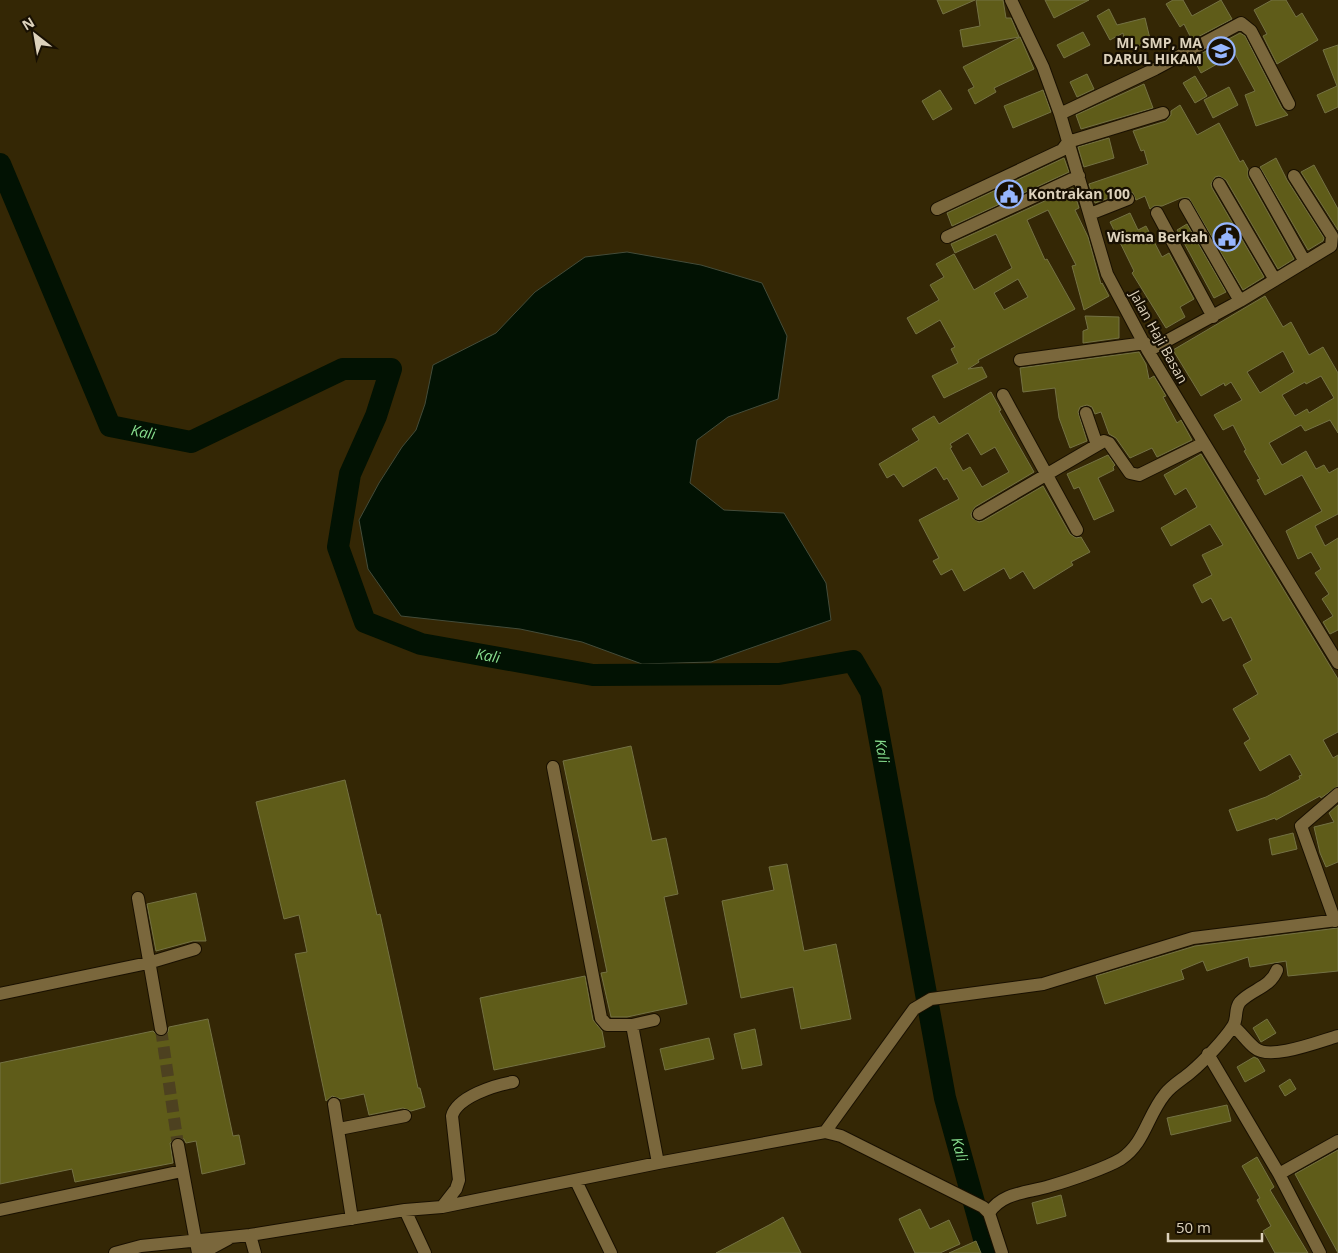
<svg xmlns="http://www.w3.org/2000/svg" width="1338" height="1253" viewBox="0 0 1338 1253" font-family="'Open Sans',sans-serif">
<rect width="100%" height="100%" fill="#342705"/>
<path fill="#021203" stroke="#444c3a" d="M627,252l74,13 61,18 25,53 -9,63 -50,18 -31,23 -7,43 34,27 60,3 42,70 5,37 -120,42 -69,2 -60,-22 -62,-13 -119,-13 -33,-47 -9,-49 20,-37 23,-36 14,-17 9,-26 8,-39 63,-32 39,-41 50,-35z"/>
<g fill="none" stroke-linecap="round" stroke-linejoin="round">
<path stroke="#021203" stroke-width="22" id="s1" d="M0,164l110,262 81,16 152,-73h48l-15,47 -26,58 -12,73 27,75 56,22 172,31 186,-1 74,-13 18,31 74,406 43,155"/>
</g>
<path fill="#5f5c19" stroke="#747244" fill-rule="evenodd" d="M937,0h38l-32,14z
M976,0h27l3,18h5l8,19 -56,10 -3,-17 20,-4z
M1045,0h44l-35,18z
M1173,0h10l9,16 29,-16 11,19 -40,21 -8,-16 -4,3 -14,-23z
M1272,0h14l10,17 6,-4 16,27 -41,24 -14,-28 4,-2 -13,-24z
M1109,9l8,16 28,-7 6,25 -25,6 -3,-16 -13,7 -13,-24z
M1083,32l7,13 -26,13 -7,-13z
M1240,33l5,3 37,72 6,7 -32,11 -11,-31 10,-4 -20,-37 -34,19 -8,-15z
M1020,37l14,32 -40,19 2,4 -21,12 -7,-14 6,-3 -11,-20z
M1338,45v62l-13,6 -8,-18 20,-9 -14,-36z
M1087,74l7,15 -17,8 -7,-15z
M1195,76l12,20 -12,7 -12,-20z
M1144,84l9,24 -72,21 -5,-14z
M1229,87l9,18 -25,13 -9,-18z
M940,90l12,19 -19,11 -11,-19z
M1043,90l8,22 -38,16 -9,-22z
M1180,105l17,30 22,-12 21,39 3,-2 5,9v8l46,82 -16,10 -52,-89 -7,-4 -4,1 -4,7 1,4 52,89 -21,13 -54,-92h-8l-19,8h-8l-4,3 -5,-13 -9,4 -3,-7 -4,-2 -34,12 -6,-19 59,-20 -4,-14 -3,1 -8,-20 33,-10 5,-6v-4z
M1109,138l5,20 -30,9 -6,-20z
M1064,158l5,14 -117,54 -5,-13z
M1276,158l11,22 37,58 -1,3 -15,9 -48,-83z
M1314,165l24,44v21l-37,-58z
M1073,188l6,20 -4,2 13,27 13,47 1,-1 7,13 -25,14 -12,-44 4,-1 -28,-55 -21,10 18,40 2,-1 28,50 -97,51 1,2 -11,7 14,-2 5,10 -43,21 -12,-22 26,-13 -7,-14 4,-2 -15,-27 -24,14 -9,-16 32,-18 -9,-15 14,-8 -8,-13 18,-10 20,36 38,-22 -16,-34 -41,19 -4,-9zM1018,279l10,18 -24,13 -10,-17z
M1130,213l8,17 8,-4 16,31 7,-4 25,46 -14,8 5,10 -19,11 -34,-55 2,-2 -24,-49z
M1187,224l39,68 -12,6 -37,-68z
M1265,296l18,31 8,-5 18,33 14,-8 15,26v60l-8,-13 -25,11 -4,-6 -32,18 13,22 24,-14 10,18 8,-4 5,8 9,-5v46l-23,12 10,20 13,-8v92l-8,4 -7,-12 10,-6 -11,-17 7,-5 -14,-21 6,-4 -10,-17 -13,7 -12,-28 36,-20 -20,-36 -37,20 -8,-15 3,-1 -16,-28 2,-1 -13,-25 -10,5 -9,-15 28,-15 -11,-18 -6,4 -1,-3 -23,13 -28,-46zM1283,351l11,21 -34,21 -13,-21zM1321,376l13,22 -25,15 -2,-4 -12,7 -13,-21 23,-13 1,2z
M1085,316l34,1v21l-36,5v-12l5,-2z
M1139,352l7,12 3,15 5,-3 12,20 -3,1 14,26 4,-3 11,20 -35,17 -5,-9 -22,10 -14,-20 -7,-4 -8,-22 -6,2 -3,-7 -5,-2 -7,2 -2,5 9,29 -17,7 -11,-30 -4,-30 -32,4 -3,-24z
M991,392l10,18 -2,1 35,61 -59,35 -4,7 1,4 7,4 4,-1 60,-35 27,48 6,4 5,-1 9,15 -19,10 2,3 -39,24 -11,-18 -13,8 -6,-11 -40,23 -12,-22 -11,6 -8,-14 6,-3 -20,-38 40,-21 -12,-21 -3,2 -8,-13 -33,20 -9,-13 -7,4 -8,-14 40,-24 -7,-11 22,-13 5,8zM968,433l13,22 14,-8 14,25 -27,15 -12,-20 -7,4 -13,-23 2,-1 -2,-3z
M1201,454l137,225v53l-15,8 10,18 5,-3v31l-17,12 -1,-2 -44,24 -1,-2 -38,13 -8,-21 37,-13 34,-18 -1,-3 3,-1 -12,-21 -30,17 -16,-28 6,-4 -17,-30 25,-15 -15,-29 9,-5 -21,-43 -8,4 -12,-23 -9,5 -9,-18 19,-10 -10,-20 21,-10 -13,-21 -39,22 -10,-18 36,-21 -11,-19 -11,7 -11,-20z
M1108,455l7,10 -2,2 1,3 -16,8 16,33 -20,9 -15,-33 -5,2 -7,-15z
M631,746l21,95 14,-3 12,56 -14,3 23,107 -60,13h-16l-10,-44 6,-1 -44,-211z
M345,780l32,135 3,-1 38,174h2l5,19 -14,4 -8,-3 -34,7 -5,-21 -23,5 -9,-3 -6,5 -31,-147 12,-2 -8,-37 -15,4 -28,-117z
M1338,805v57l-12,5 -6,-14 -6,-26 20,-5 -5,-9z
M1293,833l4,16 -25,6 -3,-16z
M787,864l17,87 32,-7 15,75 -50,10 -8,-42 -52,11 -19,-97 52,-11 -5,-23z
M196,893l10,48h-13l-37,10 -9,-47z
M1338,928v43l-50,5 -2,-15 -36,6 -2,-10 -41,14 -4,-10 -22,9 3,9 -79,25 -9,-28 99,-30z
M585,976l8,44 9,11 3,16 -111,23 -14,-72z
M208,1019l25,117 6,-1 6,29 -43,10 -6,-33 -10,2 -2,-4 -7,-2 -7,6 3,20 -98,19 -3,-13 -72,15v-121l153,-32 5,5 5,1 5,-5 1,-5z
M1267,1019l9,14 -15,9 -8,-14z
M755,1029l7,36 -20,4 -8,-35z
M709,1038l5,21 -49,11 -5,-21z
M1254,1057l4,2 7,12 -20,11 -8,-15z
M1290,1079l6,10 -11,7 -6,-10z
M1227,1105l4,16 -60,14 -4,-17z
M1338,1150v103l-43,-79z
M1257,1157l17,30 -4,3 38,63h-33l-12,-22 8,-5 -14,-26 3,-2 -18,-32z
M1061,1195l5,21 -29,8 -5,-21z
M920,1209l10,20 19,-9 11,24 -20,9h-25l-16,-34z
M783,1217l18,36h-85l55,-29z
M976,1241l5,12h-32z"/>
<g fill="none" stroke-linecap="round" stroke-linejoin="round">
<path stroke="#4d4120" stroke-width="12" stroke-dasharray="12 6" stroke-linecap="butt" d="M161,1029l17,116"/>
<g stroke="#191000" stroke-width="14">
<path id="minor" d="M1011,0l32,67 17,47 47,160 41,77 190,312
M1060,114l95,-45 86,-46 10,8 38,73
M1255,173l50,89
M1219,184l56,96
M1185,205l55,96
M937,209l125,-59 6,-8 95,-29
M1157,213l56,104
M1090,214l38,-15
M947,237l132,-61
M1148,351l92,-50 91,-55 1,-10 -38,-60
M1020,360l125,-17
M1003,395l74,135
M1086,413l11,32
M979,514l125,-73 5,2 21,30 9,2 65,-32
M553,767l48,251 6,7h25l22,-5
M138,898l23,131
M1335,921l-34,-95 37,-32
M0,994l148,-31 47,-14
M632,1025l26,138
M1233,1026c8,6 14,16 22,22 15,13 65,-7 83,-12
M1208,1054l71,120 41,79
M334,1104l18,115
M339,1129l66,-13
M825,1132l89,-123 17,-10 112,-15 150,-46 145,-18
M178,1145l20,108
M1279,1174l59,-33
M576,1181l35,72
M442,1207l14,-18 3,-9 -7,-64c5,-19 43,-31 61,-34
M0,1210l182,-39
M405,1210l20,43
M989,1213c13,-21 39,-20 61,-27 18,-5 56,-18 71,-27 24,-16 26,-43 44,-65 7,-9 18,-15 26,-22 13,-11 33,-32 42,-46 5,-7 1,-17 7,-24 12,-13 30,-14 37,-32
M250,1235l5,18
M115,1253l26,-7 109,-11 155,-25 37,-3 216,-44 167,-31 16,4 142,71 6,6 13,40
M202,1253l26,-14"/>
</g>
<use href="#minor" stroke="#7a673c" stroke-width="12"/>
</g>
<defs>
<g id="school-ring" transform="scale(1.4375)"><circle r="9.5" fill="#181002" stroke="#97b6fd" stroke-width="1.5"/><path d="M0-5L7-2L0 1L-7-2ZM-4 1L0 2.5L4 1V4Q0 6-4 4Z" fill="#97b6fd"/></g>
<g id="civic-ring" transform="scale(1.4375)"><circle r="9.5" fill="#181002" stroke="#97b6fd" stroke-width="1.5"/><path d="M-.6-6.5H3V-4.5H.6V-3L4-1V1h2V6H-6V1h2V-1L-.6-3ZM-1.2 2.5V6h2.4V2.5Z" fill="#97b6fd"/></g>
</defs>
<g fill-rule="evenodd">
<use href="#school-ring" x="1221" y="51"/>
<use href="#civic-ring" x="1009" y="194"/>
<use href="#civic-ring" x="1227" y="237"/>
</g>
<g text-anchor="middle" stroke-width="4.5" stroke-linejoin="round" paint-order="stroke">
<g font-size="14" font-weight="bold" fill="#ddd2bc" stroke="#181002" text-anchor="end">
<text x="1202" y="48">MI, SMP, MA<tspan x="1202" dy="16">DARUL HIKAM</tspan></text>
<text x="1028" y="199" text-anchor="start">Kontrakan 100</text>
<text x="1208" y="242">Wisma Berkah</text>
</g>
<g font-size="14" fill="#ddd2bc" stroke="#181002">
<text transform="translate(1159 337) rotate(61)" y="5">Jalan Haji Basan</text>
</g>
<g font-size="15" font-style="italic" fill="#87dd8e" stroke="#181002">
<text dy="5" stroke="none"><textPath href="#s1" startOffset="318">Kali</textPath></text>
<text dy="5" stroke="none"><textPath href="#s1" startOffset="978">Kali</textPath></text>
<text dy="5" stroke="none"><textPath href="#s1" startOffset="1442">Kali</textPath></text>
<text dy="5" stroke="none"><textPath href="#s1" startOffset="1848">Kali</textPath></text>
</g>
</g>
<g transform="translate(35 35) rotate(329)" stroke="#181002" stroke-width="4" paint-order="stroke">
<path d="M0-4L9 19L0 12L-9 19Z" fill="#ddd2bc"/>
<text y="-8" font-size="14" font-weight="bold" text-anchor="middle" fill="#ddd2bc">N</text>
</g>
<path d="M1168 1233v8h94v-8" fill="none" stroke="#ddd2bc" stroke-width="2.5"/>
<text x="1176" y="1233" font-size="15" fill="#ddd2bc" stroke="#181002" stroke-width="4" paint-order="stroke">50 m</text>
</svg>
